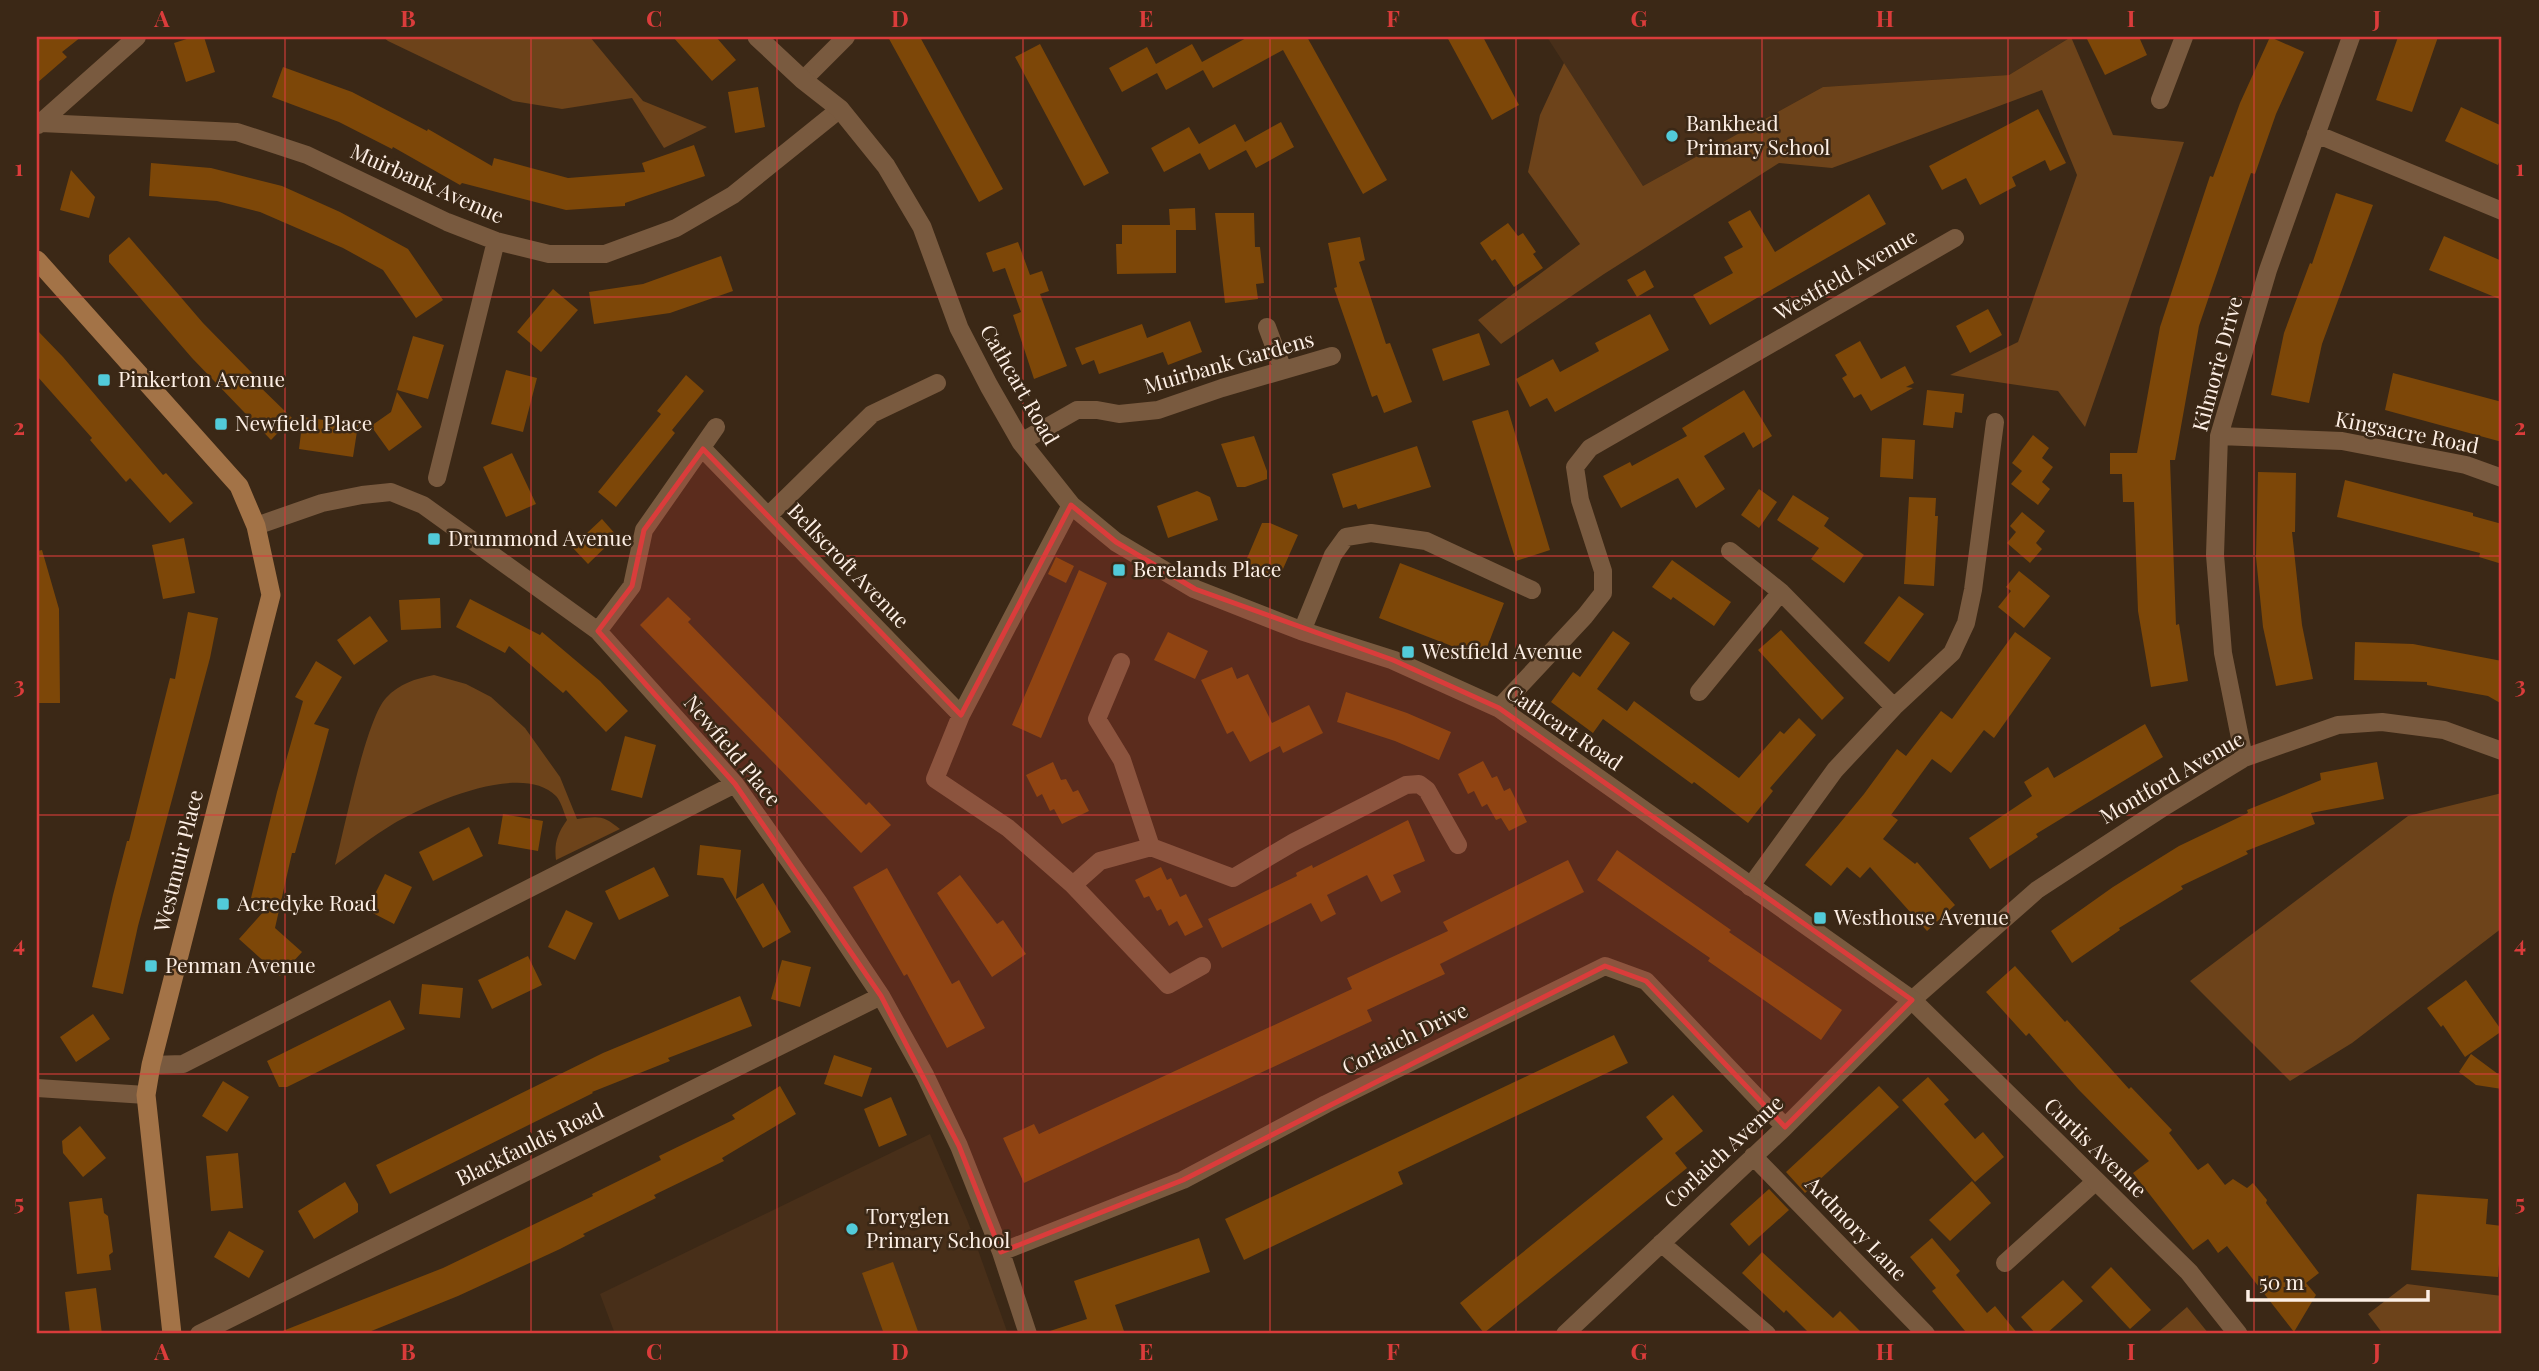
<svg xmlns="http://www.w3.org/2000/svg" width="2539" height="1371" viewBox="0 0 2539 1371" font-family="'Playfair Display',serif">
<rect width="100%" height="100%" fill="#3b2816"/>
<path fill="#482f19" d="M1547,37h524l-62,38 -186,12 -180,99z
M930,1134l38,88 40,112h-393l-15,-40z"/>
<path fill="#6d431a" d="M383,37h207l53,64 64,26 -43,21 -32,-50 -70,11 -49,-8 -125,-60z
M2071,37l42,98 71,7 -99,285 -27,-36 -108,-16 68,-33 59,-167 -35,-85 -210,78 -53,-5 -175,111 -103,70 -23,-24 102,-76 -52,-72 12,-57 24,-52 79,123 180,-99 186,-12z
M434,675l32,9 25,13 34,31 35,49 17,42c22,-3 26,-4 43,10l-64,31c-2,-16 1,-26 11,-40 -3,-7 -6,-19 -11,-24 -34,-35 -129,8 -163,28 -20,12 -39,27 -58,41 9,-34 31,-146 51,-167 14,-15 29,-19 48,-23z
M2502,793v135l-150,115 -62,38 -100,-100 218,-165z
M2407,1284l95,12v38h-119l-15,-20z
M2187,1307l22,27h-53z"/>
<path fill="#7d4708" d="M37,37h44l-19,15 5,5 -30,26z
M193,37h11l11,35 -29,10 -12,-39z
M673,37h43l20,23 -24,21z
M888,37h32l83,152 -24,13z
M1248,37h59l80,143 -24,14 -80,-144 -70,38 -10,-18 -37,20 -9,-17 -35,19 -13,-24 38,-21 9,17 36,-20 10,18z
M1447,37h36l36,68 -27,15z
M2086,37h53l8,18 -42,20z
M2270,37l34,15 -28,62 -21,60 -4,-1 -52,153 -24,134h-5l6,165 3,-1 9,57 -37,6 -13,-76 -4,-109h-11l-1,-28h-12v-21h27l23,-126 50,-151 3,1 27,-74z
M2398,37h40l-26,75 -36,-12z
M1040,44l69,129 -25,13 -69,-129z
M283,67l69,25 75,39 1,-2 64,37 2,-8 74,20 77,-6 -3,-9 52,-18 11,31 -80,27v3l-59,4 -104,-27 -2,2 -67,-38 -1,2 -53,-27 -67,-25z
M758,87l7,40 -30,6 -7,-41z
M2461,107l41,19v29l-4,10 -53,-24z
M2038,109l28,54 -16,8 -5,-11 -33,17 4,9 -36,19 -14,-27 -24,12 -13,-24z
M1281,122l13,25 -38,21 -10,-18 -37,20 -9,-17 -36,19 -13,-24 38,-21 10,17 36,-20 10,18z
M151,163l60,5 71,18 58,26 68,37 35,51 -27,18 -33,-48 -40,-22 -83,-36 -43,-11 -68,-5z
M71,170l24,27 -6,21 -29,-8z
M2336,193l37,12 -51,139 -13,59 -38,-8 13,-62 26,-70 2,1z
M1869,194l17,30 -176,101 -17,-30 40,-22 -9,-16 19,-10 -15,-25 22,-12 25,42z
M1195,208l1,22h-20v43l-59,1 -1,-30h6v-19h48l-1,-16z
M1215,213h39l1,34h5l4,36 -8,1 2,15 -33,4z
M1508,223l10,13 5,-3 13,19 -3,2 10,14 -29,19 -19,-28 -3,2 -12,-18z
M2444,236l58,25v39l-73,-30z
M129,237l74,86 51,52 -3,3 41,40 -21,22 -79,-82 -83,-96v-7z
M1360,237l5,23 -6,2 27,82 4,-1 22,59 -28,11 -7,-18 -5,2 -38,-109 3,-1 -9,-44z
M1018,242l12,33 12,-4 7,20 -9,3 27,72 -33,13 -21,-64 8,-3 -16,-44 -12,4 -7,-19z
M721,256l12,35 -63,22 -76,11 -5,-32 54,-8z
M1645,270l9,17 -17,10 -10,-17z
M553,289l25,21 -37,42 -24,-20z
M1988,309l14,26 -32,18 -14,-27z
M1650,314l19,36 -114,62 -8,-14 -17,9 -14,-28 37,-20 7,13 39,-21 -4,-8z
M1190,321l12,31 -34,13 -5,-13 -64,22 -5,-14 -12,5 -7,-17 67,-24 5,14z
M37,330l26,27 100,118 3,-2 27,30 -23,20 -40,-45 -4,4 -36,-42 2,-2 -55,-62z
M1479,333l11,32 -47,16 -11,-32z
M413,336l31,9 -16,54 -31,-9z
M1860,341l21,38 24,-13 9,17 -8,4 7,1 -42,23 -10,-17 -7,4 -12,-20 5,-3 -12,-20z
M506,370l31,8 -14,54 -32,-8z
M2393,373l109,29v40l-117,-32z
M686,375l18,16 -32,39 3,3 -59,74 -18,-15 63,-78 -4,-3z
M1744,390l28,46 -19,12 -9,-16 -40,24 21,33 -29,19 -18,-30 -57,30 -18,-32 27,-14 2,4 55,-30 -5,-8z
M1927,390l37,4 -2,19 -7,-1 -2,16 -30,-3z
M397,392l25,35 -33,24 -18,-25 20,-14z
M1508,410l42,140 -34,11 -44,-140z
M303,417l55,8 -5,32 -54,-8z
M2033,435l16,13 -7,10 11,9 -11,15 8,7 -12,16 -27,-21 11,-13 -10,-8z
M1254,436l13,35v8l-22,8h-8l-16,-43z
M1882,438l33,2 -2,39 -33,-2z
M1417,446l14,41 -73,22 -2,-5 -13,4 -11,-34z
M512,453l24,51 -30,13 -23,-50z
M2258,472l38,1 -1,59h-3l10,93 11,54 -37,7 -13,-59 -7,-70z
M2345,480l128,33v3l29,8v40l-23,-7 1,-4 -143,-36z
M1759,489l18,13 -18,26 -18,-13z
M1197,491l13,6 8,23 -50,18 -11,-32z
M1793,495l36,23 -5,8 40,29 -20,28 -33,-24 8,-11 -42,-28z
M1909,497l27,1 -1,18h3l-4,70 -30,-2z
M2022,512l23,19 -9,12 6,6 -12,14 -23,-20 9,-11 -6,-6z
M602,519l15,17 -29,28 -16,-17z
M1262,523h8l28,12 -19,43 -34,-15z
M184,538l11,55 -32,6 -11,-54z
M42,550l17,59 1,94h-23v-152z
M1056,557l18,9 -8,17 -18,-9z
M1672,560l59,42 -17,24 -41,-29 -2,3 -19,-13z
M1400,563l104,40 -21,55 -104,-40z
M1079,570l28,13 -66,155 -29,-13z
M2019,571l31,25 -26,32 -26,-21 13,-16 -5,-4z
M1899,596l25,18 -35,48 -25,-19z
M668,597l23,22 -3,3 178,183 3,-3 22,23 -30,28 -221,-228z
M440,598l1,30 -40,2 -2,-30z
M470,599l70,36 2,-3 58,49 28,30 -22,21 -40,-42 -3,3 -54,-47 -4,7 -49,-26z
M188,612l30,6 -8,40 -72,268 -15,68 -31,-7 21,-92 14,-54h2l41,-163 5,1z
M370,616l18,25 -34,24 -17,-25z
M1781,630l63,68 -22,22 -64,-70z
M1613,631l17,12 -33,46 30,22 7,-10 105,77 41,-47 4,3 15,-16 17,17 -46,53 3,3 -25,32 -54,-41 -2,2 -89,-65 -10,14 -42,-31 22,-30 7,5z
M1168,632l40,19 -13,28 -41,-19z
M2015,632l36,26 -57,80 -10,-8 -33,43 -19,-14 -41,56 7,5 -15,19 32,25 2,-2 38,43 -28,26 -57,-64 -10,11 -13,-11 -16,19 -26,-21 59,-71 33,-45 9,7 35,-45 11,8z
M2355,642l58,2 89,17v43l-14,-8 -61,-11v-3l-73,-2z
M316,661l26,16 -28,47 15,5 -34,124h-3l-17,75 27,24 -22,24 -41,-37 33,-37 -21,-4 26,-106 26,-91 -8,-4z
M1232,667l5,12 11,-5 24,49 37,-18 14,28 -40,20 -3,-7 -30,16 -17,-31 -6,3 -26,-54z
M1346,692l61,21 44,19 -12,28 -44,-19 -58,-19z
M2145,724l18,33 -127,77 2,3 -48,32 -21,-31 63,-42 -8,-14 24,-15 6,11z
M625,736l31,9 -14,53 -31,-8z
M1483,761l9,17 5,-2 7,15 6,-3 17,34 -18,9 -8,-13 -5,2 -9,-16 -5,3 -8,-16 -6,3 -10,-20z
M1053,762l8,18 5,-1 7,13 5,-2 11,21 -27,13 -8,-15 -4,2 -8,-17 -5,3 -11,-22z
M2377,762l7,37 -73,14 4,11 -69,27 2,3 -67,32 2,3 -64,39 1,2 -48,33 -21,-32 62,-44 66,-41 69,-33 -1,-3 74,-30 -1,-7z
M503,814l40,7 -5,30 -40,-7z
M1408,820l17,41 -32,14 8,17 -20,10 -14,-27 -40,20 9,19 -15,8 -10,-19 -89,45 -14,-29 89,-43 -1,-3 16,-8 1,3z
M469,827l14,29 -50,25 -14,-29z
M700,845l41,5 -5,49 27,-16 28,49 -28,16 -40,-70 -26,-3z
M1617,850l114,80 -2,2 113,78 -21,30 -113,-79 2,-3 -113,-78z
M1568,860l16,32 -144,72 5,10 -78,36 5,11 -348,162 -21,-45 31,-14 5,10 313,-145 -5,-11 101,-47 -5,-9z
M654,867l15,29 -50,24 -14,-29z
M1161,867l6,13 4,-2 9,19 6,-3 17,33 -18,9 -8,-15 -8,5 -8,-17 -4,2 -8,-15 -5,2 -9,-18z
M887,868l65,116 7,-4 26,48 -38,20 -40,-74 -3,2 -51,-89z
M385,874l27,13 -18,37 -27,-14z
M960,875l37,49 6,-4 23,34 -34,23 -55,-84z
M566,910l27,13 -18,37 -27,-13z
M528,956l14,29 -50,24 -14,-29z
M782,960l29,7 -11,40 -29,-8z
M2015,966l50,56 2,-2 62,69 2,-2 41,43 -3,3 29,37 10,-7 17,22 8,-6 14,9 6,-5 14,17 -1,3 53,70 -13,10 10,12 -22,37 -67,-86 -9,7 -10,-14 -15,11 -60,-77 16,-12 -71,-72 -49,-56 -3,3 -40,-44z
M2466,980l36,51 -37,26 -22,-32 -2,2 -14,-19z
M422,984l41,4 -3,30 -41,-4z
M740,996l12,30 -84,32 2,3 -78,31 1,1 -203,101 -14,-29 227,-112z
M390,1000l15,29 -118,58h-8l-12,-26z
M93,1014l17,25 -34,23 -16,-25z
M1614,1035l14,28 -230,109 5,12 -159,76 -19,-41z
M2471,1054l31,23v12l-26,-4 -17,-13z
M834,1055l38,13 -10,29 -38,-13z
M1928,1077l21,23 -5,4 31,35 8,-7 21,25 -29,25 -73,-82z
M223,1081l26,16 -22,35 -25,-16z
M780,1086l16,28 -74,44 2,3 -70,34 2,3 -73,36 2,2 -25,13 -102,47 -94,38h-89l168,-66 150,-72 -1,-2 69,-34 -2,-4 76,-37 -3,-4z
M1879,1086l20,21 -94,86 -19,-21z
M1673,1095l30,36 -28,22 12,15 -203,165 -24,-30 203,-164 -17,-22z
M891,1097l16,38 -28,12 -15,-38z
M80,1126l26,32 -23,19 -20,-24 -1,-12z
M238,1153l5,55 -32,3 -5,-55z
M1972,1181l19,22 -41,38 -21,-21z
M345,1182l13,22v8l-44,27 -16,-28z
M1769,1189l20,21 -40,36 -19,-22z
M2417,1194l71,5 -2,25 16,2 -4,51 -87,-7z
M102,1198l2,15 4,3 5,36 -4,3 2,15 -34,4 -8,-72z
M229,1231l35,20 -15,27 -35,-21z
M1199,1238l11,34 -95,33 10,29h-74l-1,-3 37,-12 -13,-38z
M1932,1238l28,33 -4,4 31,38 8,-7 23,28h-57l4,-3 -33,-40 4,-3 -26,-31z
M1762,1252l71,66 7,-7 23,23h-53l-24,-24 -2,3 -42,-40z
M893,1262l26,72h-35l-22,-61z
M2111,1267l40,43 -21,19 -39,-42z
M2063,1280l20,21 -37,33h-10l-15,-17z
M96,1288l6,46h-32l-5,-42z"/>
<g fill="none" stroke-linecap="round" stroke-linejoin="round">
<path stroke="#795a3f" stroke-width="18" d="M803,80l43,-43
M2160,100l24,-63
M41,123l196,9 70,23 140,67 49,19 53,13h56l71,-26 57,-33 107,-86
M38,125l99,-88
M2316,134l186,77
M1267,327l16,43
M2219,436l123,5 124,24 36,13
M1021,442l56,-32h20l22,4 39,-4 64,-22 110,-32
M703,449l258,266
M437,478l59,-237
M1071,505l-110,210 -26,64 73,49 65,57 27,-24 51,-14 82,31 61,-36 112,-57 13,-1 8,6 31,55
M768,516l104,-102 65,-31
M256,526l66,-23 40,-8 29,-3 32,13 175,126 137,153 84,119 62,93 44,79 34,71 42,106 27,82
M1730,551l51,41 113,115
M598,631l34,-45 12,-56 72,-103
M1302,631l31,-76 13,-18 25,-4 55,8 106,49
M1121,662l-24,57 25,41 29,87
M1699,692l82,-100
M1499,708l86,-92 18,-23v-22l-23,-71 -5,-33 15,-19 365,-210
M2244,758l-21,-105 -8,-98 4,-119 49,-166 83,-233
M1073,885l95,100 34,-19
M1750,887l85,-117 59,-63 58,-54 14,-30 7,-33 22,-168
M151,1065l32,-1 552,-280
M37,1088l109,7
M1753,1156l173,178
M1661,1243l106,91
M1001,1252l182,-72 143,-76 279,-138 41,15 139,146
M2005,1263l91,-82
M199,1334l682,-338
M1565,1334l220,-207 127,-127 125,-110 130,-85 77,-47 94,-33 44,-3 62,8 58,21"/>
<path stroke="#795a3f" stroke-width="19" d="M757,37l46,43 37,29 46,57 36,61 37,101 30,58 32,56 50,63 45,37 79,47 107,42 91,29 106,48 413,292 277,272 49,62"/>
<path stroke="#a37347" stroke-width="19" d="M37,260l202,226 17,40 15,69 -120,470 -5,30 26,239"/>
</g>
<path fill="#da3c3b" fill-opacity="0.2" stroke="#da3c3b" stroke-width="5" stroke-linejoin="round" d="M703,449l258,266 110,-210 45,37 79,47 198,71 106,48 413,292 -127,127 -139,-146 -41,-15 -422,214 -182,72 -42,-106 -78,-150 -146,-212 -137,-153 34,-45 12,-56z"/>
<path fill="none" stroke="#da3c3b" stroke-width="2" stroke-opacity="0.55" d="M285,37v1297M531,37v1297M777,37v1297M1023,37v1297M1270,37v1297M1516,37v1297M1762,37v1297M2008,37v1297M2254,37v1297M37,297h2465M37,556h2465M37,815h2465M37,1074h2465"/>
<g fill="#52cbd9" stroke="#3b2816" stroke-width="2.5">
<circle cx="1672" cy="136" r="7"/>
<rect x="97" y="373" width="14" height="14" rx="3.5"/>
<rect x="214" y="417" width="14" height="14" rx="3.5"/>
<rect x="427" y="532" width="14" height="14" rx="3.5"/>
<rect x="1112" y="563" width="14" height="14" rx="3.5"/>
<rect x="1401" y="645" width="14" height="14" rx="3.5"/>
<rect x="216" y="897" width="14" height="14" rx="3.5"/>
<rect x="1813" y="911" width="14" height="14" rx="3.5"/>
<rect x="144" y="959" width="14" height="14" rx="3.5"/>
<circle cx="852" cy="1229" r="7"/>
</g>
<g text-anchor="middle" stroke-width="5" stroke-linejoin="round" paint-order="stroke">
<g font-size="21" fill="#fdefe5" stroke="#3b2816" text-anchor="start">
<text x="1686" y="131">Bankhead<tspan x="1686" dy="24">Primary School</tspan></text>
<text x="118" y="387">Pinkerton Avenue</text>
<text x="235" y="431">Newfield Place</text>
<text x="448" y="546">Drummond Avenue</text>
<text x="1133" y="577">Berelands Place</text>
<text x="1422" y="659">Westfield Avenue</text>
<text x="237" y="911">Acredyke Road</text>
<text x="1834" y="925">Westhouse Avenue</text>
<text x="165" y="973">Penman Avenue</text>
<text x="866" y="1224">Toryglen<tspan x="866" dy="24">Primary School</tspan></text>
</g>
<g font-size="21" fill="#fdefe5" stroke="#3b2816">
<text transform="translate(427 184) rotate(24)" y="7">Muirbank Avenue</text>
<text transform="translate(1846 275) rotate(-30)" y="7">Westfield Avenue</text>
<text transform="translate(1229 363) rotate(-16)" y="7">Muirbank Gardens</text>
<text transform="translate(2218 364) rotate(-75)" y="7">Kilmorie Drive</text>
<text transform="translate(1019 385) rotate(60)" y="7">Cathcart Road</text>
<text transform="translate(2407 433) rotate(11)" y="7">Kingsacre Road</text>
<text transform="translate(848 566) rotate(46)" y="7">Bellscroft Avenue</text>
<text transform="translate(1564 728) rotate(34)" y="7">Cathcart Road</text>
<text transform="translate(732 751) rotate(50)" y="7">Newfield Place</text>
<text transform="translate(2172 778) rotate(-30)" y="7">Montford Avenue</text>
<text transform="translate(179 861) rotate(-76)" y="7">Westmuir Place</text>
<text transform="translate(1405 1039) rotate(-26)" y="7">Corlaich Drive</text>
<text transform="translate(530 1145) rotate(-26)" y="7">Blackfaulds Road</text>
<text transform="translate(2095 1148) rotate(44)" y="7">Curtis Avenue</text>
<text transform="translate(1724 1152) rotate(-43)" y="7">Corlaich Avenue</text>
<text transform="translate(1856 1229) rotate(46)" y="7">Ardmory Lane</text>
</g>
</g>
<rect width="2539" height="1371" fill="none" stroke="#3b2816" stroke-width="77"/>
<path d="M2248 1290v10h180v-10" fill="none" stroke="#fdefe5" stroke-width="3.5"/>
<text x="2259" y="1290" font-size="21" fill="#fdefe5" stroke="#3b2816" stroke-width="5" paint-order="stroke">50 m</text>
<rect x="38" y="38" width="2462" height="1294" fill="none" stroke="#da3c3b" stroke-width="2.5"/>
<g font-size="23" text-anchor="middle" font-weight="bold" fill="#da3c3b">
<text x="162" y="27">A</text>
<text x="408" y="27">B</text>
<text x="654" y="27">C</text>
<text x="900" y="27">D</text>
<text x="1146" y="27">E</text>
<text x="1393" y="27">F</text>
<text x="1639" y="27">G</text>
<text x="1885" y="27">H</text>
<text x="2131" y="27">I</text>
<text x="2377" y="27">J</text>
<text x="19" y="176">1</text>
<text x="2520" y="176">1</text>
<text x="19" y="435">2</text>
<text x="2520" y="435">2</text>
<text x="19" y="693">3</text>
<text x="2520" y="693">3</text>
<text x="19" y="952">4</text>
<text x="2520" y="952">4</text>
<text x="19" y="1211">5</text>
<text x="2520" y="1211">5</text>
<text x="162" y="1360">A</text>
<text x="408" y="1360">B</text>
<text x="654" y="1360">C</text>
<text x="900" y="1360">D</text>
<text x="1146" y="1360">E</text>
<text x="1393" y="1360">F</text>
<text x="1639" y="1360">G</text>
<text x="1885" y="1360">H</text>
<text x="2131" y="1360">I</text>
<text x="2377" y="1360">J</text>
</g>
</svg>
